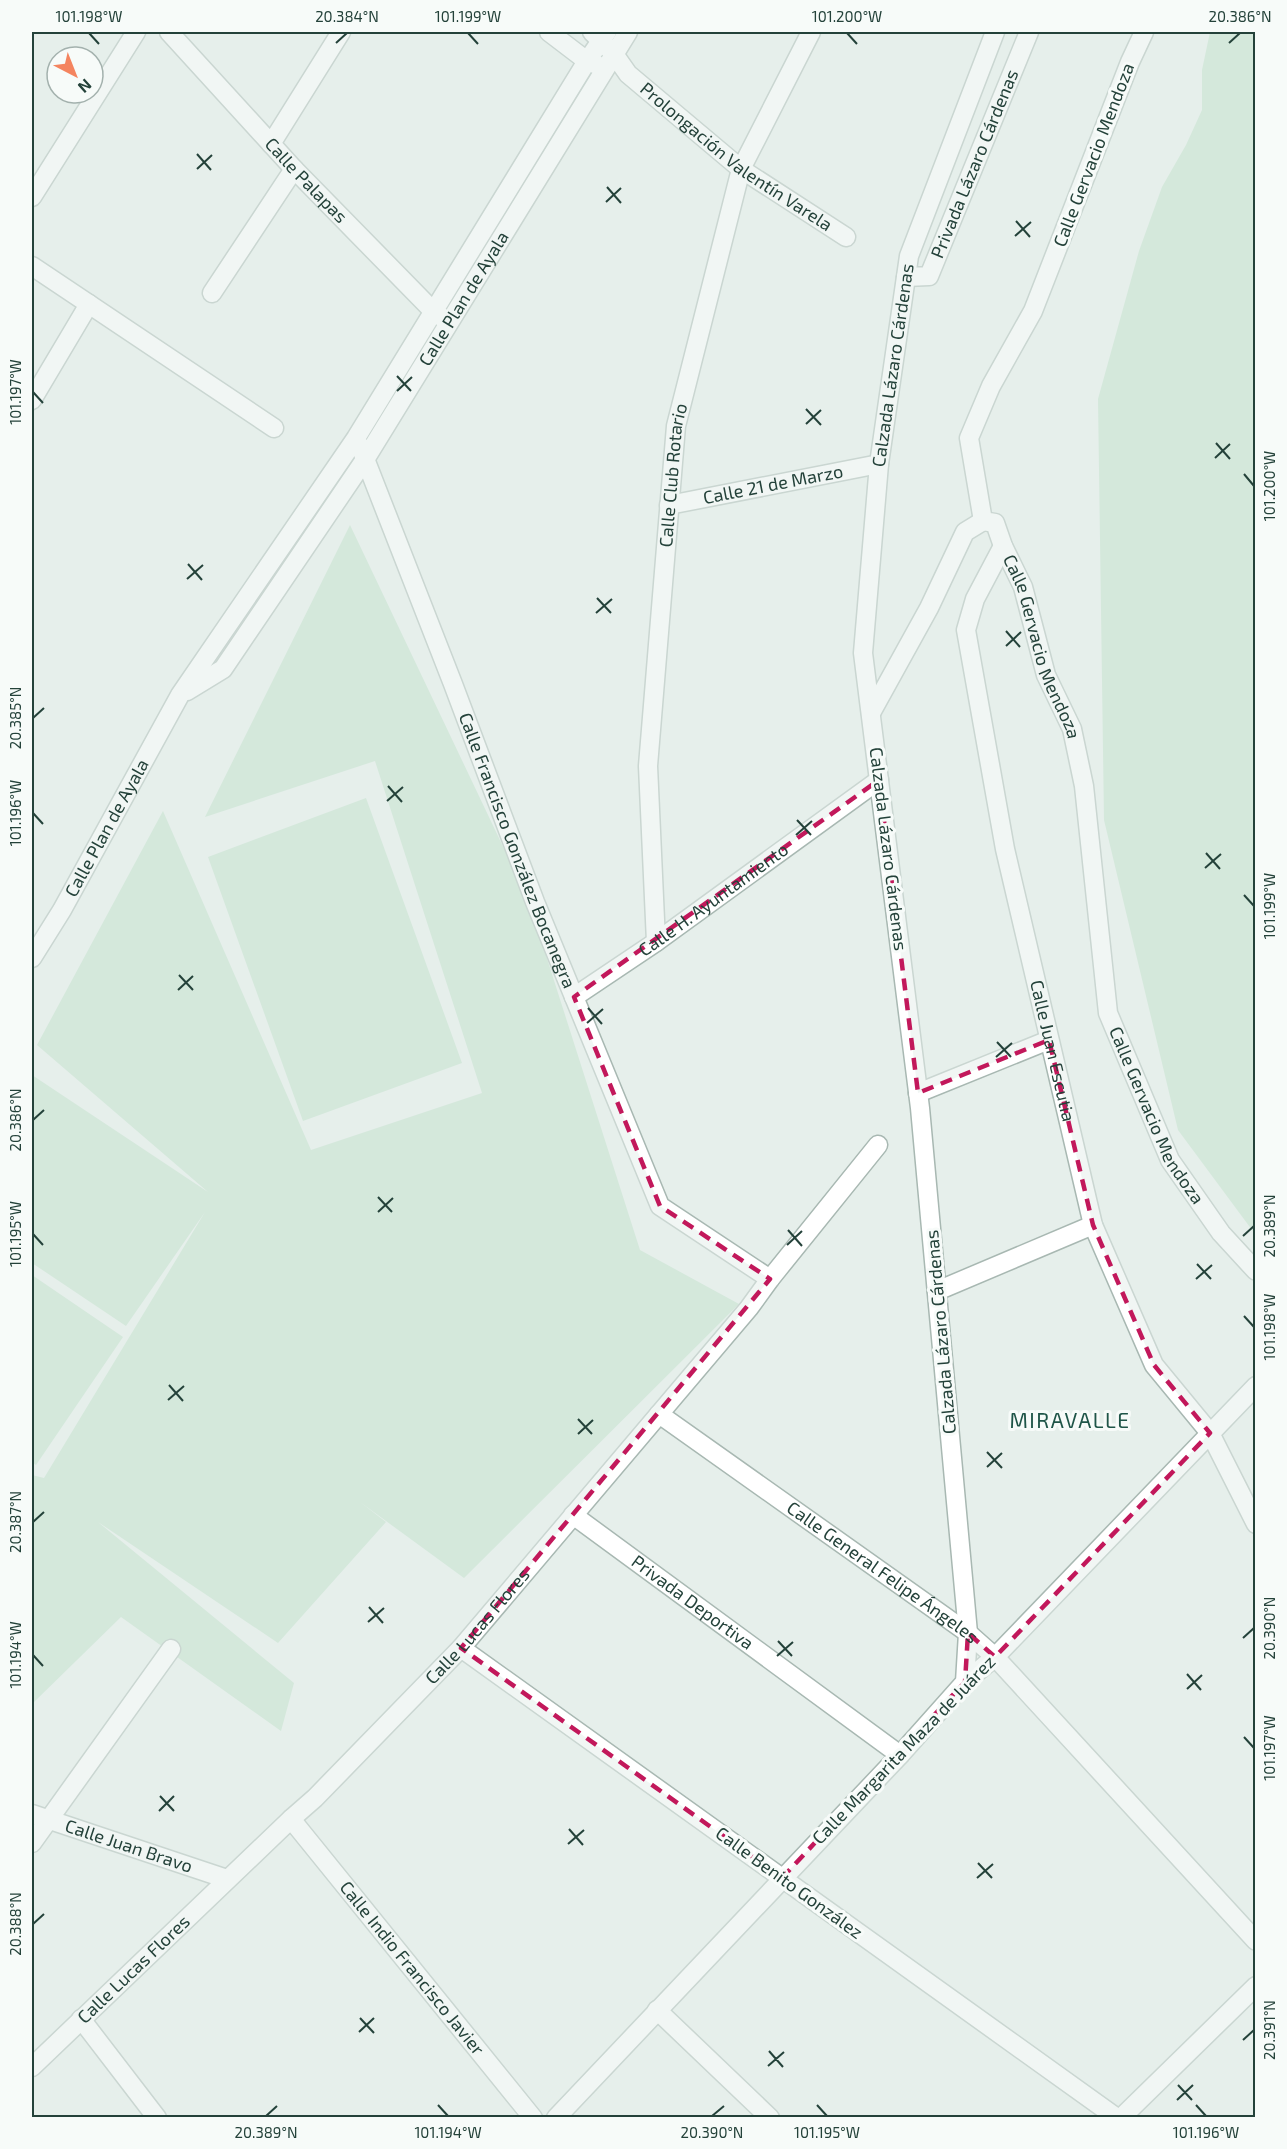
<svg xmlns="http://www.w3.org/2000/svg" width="1287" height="2149" viewBox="0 0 1287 2149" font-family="'Exo 2',sans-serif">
<rect width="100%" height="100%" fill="#e6efeb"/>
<path fill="#bfe0c8" d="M1210,32h46l-1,1202 -77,-104 -74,-310 -6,-421 41,-148 23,-64 24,-42 16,-35v-40z
M350,525l178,374 112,351 99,54 -275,274 -104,-76 26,20 -108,121 -180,-121 196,161 -13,48 -160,-114 -89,87v-98l2,-4 -2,-1v-126l12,3 161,-266 -79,114 -94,-63v-188l176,117 -171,-147 126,-234 148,339 171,-57 -107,-332 -170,56z
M366,798l96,265 -159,58 -95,-264z
M32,1275l91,62 -87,128 -4,-3z"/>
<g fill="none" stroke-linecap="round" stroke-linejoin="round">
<g stroke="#a8b8b2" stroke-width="21">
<g id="minor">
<path id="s1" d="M169,32l125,137 140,143 12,8"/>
<path d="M549,32l38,29 15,6"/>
<path id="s2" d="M592,32l22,22 14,20 113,95 105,68"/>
<path id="s3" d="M1144,32l-14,30 -97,249 -42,75 -22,52 14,83 12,2 8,23 20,41 23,88 26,54 12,57 24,227 62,147 51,73 35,38"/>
<path d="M271,144l70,-112"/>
<path d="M32,197l104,-165"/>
<path d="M32,266l242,162"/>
<path id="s4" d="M906,277l23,-1 100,-244"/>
<path d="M212,293l82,-124"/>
<path d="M32,400l57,-96"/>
<path id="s5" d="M360,446l93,238 82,218 125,304 110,73"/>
<path id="s6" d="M669,505l210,-41"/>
<path id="s7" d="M1003,546l-28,53 -9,31 39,219 88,376 61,140 56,68 46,91"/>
<path d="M871,713l58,-105 36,-76 18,-11"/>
<path id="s8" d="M656,942l-8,-176 28,-340 65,-257 70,-137"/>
<path id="s9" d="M574,997l82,-55 223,-162"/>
<path d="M918,1093l131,-53"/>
<path d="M937,1291l156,-66"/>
<path id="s10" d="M659,1414l309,219 27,24 261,284"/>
<path id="s11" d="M573,1515l327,240"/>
<path d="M461,1648l321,230"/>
<path d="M965,1682l30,-25 261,-271"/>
<path id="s12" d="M32,1814l195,65"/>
<path id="s13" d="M291,1819l242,299"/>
<path d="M32,1843l139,-194"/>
<path d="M657,2010l113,108"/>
<path d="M81,2019l76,99"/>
<path id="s14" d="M32,2067l259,-248 24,-21 146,-150 288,-340 21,-29 108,-134"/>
<path d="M1121,2118l135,-132"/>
</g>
</g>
<g stroke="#a8b8b2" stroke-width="21">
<g id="tertiary">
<path id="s15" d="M187,691l36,-22 143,-211 262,-426"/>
<path id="s16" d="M32,958l30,-48 118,-215 176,-257 231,-377 20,-29"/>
<path d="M782,1878l335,240"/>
<path id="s17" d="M556,2118l344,-363 65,-73 3,-49 -48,-525 -57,-455 16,-189 30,-208 86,-224"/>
</g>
</g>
<use href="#minor" stroke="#fff" stroke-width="18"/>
<use href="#tertiary" stroke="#fff" stroke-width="18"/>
</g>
<path d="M0 0H1287V2149H0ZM879,780l39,313 131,-53 44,185 61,140 56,68 -215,224 -27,-24 -3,49 -183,196 -321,-230 309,-369 -110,-73 -86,-209z" fill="#e6efeb" fill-opacity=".55" fill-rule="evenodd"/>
<path fill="none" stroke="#c2185b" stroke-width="4.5" stroke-dasharray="12 8" stroke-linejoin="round" d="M879,780l39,313 131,-53 44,185 61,140 56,68 -215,224 -27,-24 -3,49 -183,196 -321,-230 309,-369 -110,-73 -86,-209z"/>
<path fill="none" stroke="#24423a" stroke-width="2" d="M89,33l10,11M468,33l10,11M847,33l10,11M336,43l11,-10M1229,43l11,-10M197,154l14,16M197,169l15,-14M607,187l14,16M606,202l15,-14M1016,221l14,16M1015,236l16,-14M397,376l14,15M397,391l15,-14M33,392l10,11M806,409l15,16M806,424l15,-14M1216,443l14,16M1215,458l15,-14M1244,474l10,12M188,564l14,16M187,579l16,-14M597,598l14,15M596,613l16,-14M1006,631l14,16M1006,646l15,-14M33,718l11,-10M388,786l14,16M387,801l16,-14M33,813l10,11M797,820l14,15M796,835l16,-14M1206,853l14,16M1205,868l16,-14M1244,895l10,11M179,975l14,15M178,990l15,-14M588,1008l14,16M587,1023l16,-14M997,1042l14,15M996,1057l16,-14M33,1120l11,-10M378,1197l14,15M378,1212l15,-14M788,1230l14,16M33,1234l10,11M1243,1236l11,-10M787,1245l15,-14M1197,1264l14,15M1196,1279l16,-14M1244,1316l10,11M169,1385l14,16M168,1400l16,-14M578,1419l14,15M578,1434l15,-14M987,1452l15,16M987,1467l15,-14M33,1522l11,-10M369,1607l14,16M368,1622l16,-14M1243,1638l11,-10M778,1641l14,15M33,1655l10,11M777,1656l16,-14M1187,1674l14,16M1187,1689l15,-14M1244,1737l10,11M160,1796l14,15M159,1811l15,-15M569,1829l14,16M568,1844l16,-14M978,1863l14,15M977,1878l16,-14M33,1924l11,-10M360,2018l14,15M359,2032l15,-14M1243,2040l11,-10M769,2051l14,16M768,2066l16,-14M1178,2085l14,15M1177,2100l16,-15M438,2105l10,11M817,2105l10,11M1196,2105l10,11M266,2116l11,-10M712,2116l12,-10"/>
<g text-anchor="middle" stroke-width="6" stroke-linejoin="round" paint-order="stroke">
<g font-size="18" fill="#24423a" stroke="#f7fbf9">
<text transform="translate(1094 155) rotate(-69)" y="6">Calle Gervacio Mendoza</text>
<text dy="6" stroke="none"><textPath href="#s2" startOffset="192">Prolongación Valentín Varela</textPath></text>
<text dy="6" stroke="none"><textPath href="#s4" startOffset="144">Privada Lázaro Cárdenas</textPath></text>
<text dy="6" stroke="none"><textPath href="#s1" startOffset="202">Calle Palapas</textPath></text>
<text dy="6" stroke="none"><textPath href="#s15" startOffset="484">Calle Plan de Ayala</textPath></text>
<text dy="6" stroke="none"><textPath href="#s17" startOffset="1922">Calzada Lázaro Cárdenas</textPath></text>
<text dy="6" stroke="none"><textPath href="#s8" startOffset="468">Calle Club Rotario</textPath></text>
<text dy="6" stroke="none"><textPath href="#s6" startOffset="106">Calle 21 de Marzo</textPath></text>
<text dy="6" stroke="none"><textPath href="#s3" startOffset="672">Calle Gervacio Mendoza</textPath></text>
<text dy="6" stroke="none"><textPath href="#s16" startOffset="150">Calle Plan de Ayala</textPath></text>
<text transform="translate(888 849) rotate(83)" y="6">Calzada Lázaro Cárdenas</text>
<text dy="6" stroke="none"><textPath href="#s5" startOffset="434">Calle Francisco González Bocanegra</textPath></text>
<text dy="6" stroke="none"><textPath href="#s9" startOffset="170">Calle H. Ayuntamiento</textPath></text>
<text dy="6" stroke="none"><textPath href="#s7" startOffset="522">Calle Juan Escutia</textPath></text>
<text dy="6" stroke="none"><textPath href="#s3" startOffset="1160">Calle Gervacio Mendoza</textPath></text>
<text transform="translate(941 1332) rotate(-95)" y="6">Calzada Lázaro Cárdenas</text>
<text dy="6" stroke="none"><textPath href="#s10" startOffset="274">Calle General Felipe Ángeles</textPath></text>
<text dy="6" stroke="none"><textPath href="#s11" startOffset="148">Privada Deportiva</textPath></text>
<text dy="6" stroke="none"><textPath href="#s14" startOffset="627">Calle Lucas Flores</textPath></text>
<text transform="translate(904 1750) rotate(-46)" y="6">Calle Margarita Maza de Juárez</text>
<text dy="6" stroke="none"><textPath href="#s12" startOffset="102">Calle Juan Bravo</textPath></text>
<text transform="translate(789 1883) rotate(36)" y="6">Calle Benito González</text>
<text dy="6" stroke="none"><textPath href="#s13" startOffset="192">Calle Indio Francisco Javier</textPath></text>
<text dy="6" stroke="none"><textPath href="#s14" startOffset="141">Calle Lucas Flores</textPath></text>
</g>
<g font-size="21" letter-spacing="1.5" fill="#1f5548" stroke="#f7fbf9">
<text x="1070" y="1428">MIRAVALLE</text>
</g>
</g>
<rect width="1287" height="2149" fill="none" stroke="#f7fbf9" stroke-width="66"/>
<g transform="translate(75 75) rotate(138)"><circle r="28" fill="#f7fbf9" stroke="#a3b1ad" stroke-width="1.5"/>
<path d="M0-4.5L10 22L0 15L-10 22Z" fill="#f4845f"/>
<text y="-9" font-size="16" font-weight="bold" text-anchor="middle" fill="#24423a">N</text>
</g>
<rect x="33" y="33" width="1221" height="2083" fill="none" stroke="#24423a" stroke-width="2"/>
<g font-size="15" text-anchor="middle" fill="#24423a">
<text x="89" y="22">101.198°W</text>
<text x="347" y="22">20.384°N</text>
<text x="468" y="22">101.199°W</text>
<text x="847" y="22">101.200°W</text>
<text x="1240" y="22">20.386°N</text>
<text transform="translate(16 392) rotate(-90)" y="5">101.197°W</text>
<text transform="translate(1270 486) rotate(-90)" y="5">101.200°W</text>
<text transform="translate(16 718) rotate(-90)" y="5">20.385°N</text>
<text transform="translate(16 813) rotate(-90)" y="5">101.196°W</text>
<text transform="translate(1270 906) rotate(-90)" y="5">101.199°W</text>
<text transform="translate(16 1120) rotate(-90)" y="5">20.386°N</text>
<text transform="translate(1270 1226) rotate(-90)" y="5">20.389°N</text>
<text transform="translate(16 1234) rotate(-90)" y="5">101.195°W</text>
<text transform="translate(1270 1327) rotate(-90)" y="5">101.198°W</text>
<text transform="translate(16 1522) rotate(-90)" y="5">20.387°N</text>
<text transform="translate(1270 1628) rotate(-90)" y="5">20.390°N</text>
<text transform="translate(16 1655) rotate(-90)" y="5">101.194°W</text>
<text transform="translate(1270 1748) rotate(-90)" y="5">101.197°W</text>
<text transform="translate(16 1924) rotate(-90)" y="5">20.388°N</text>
<text transform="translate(1270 2030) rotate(-90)" y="5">20.391°N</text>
<text x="266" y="2138">20.389°N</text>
<text x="448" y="2138">101.194°W</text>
<text x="712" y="2138">20.390°N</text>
<text x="827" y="2138">101.195°W</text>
<text x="1206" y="2138">101.196°W</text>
</g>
</svg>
